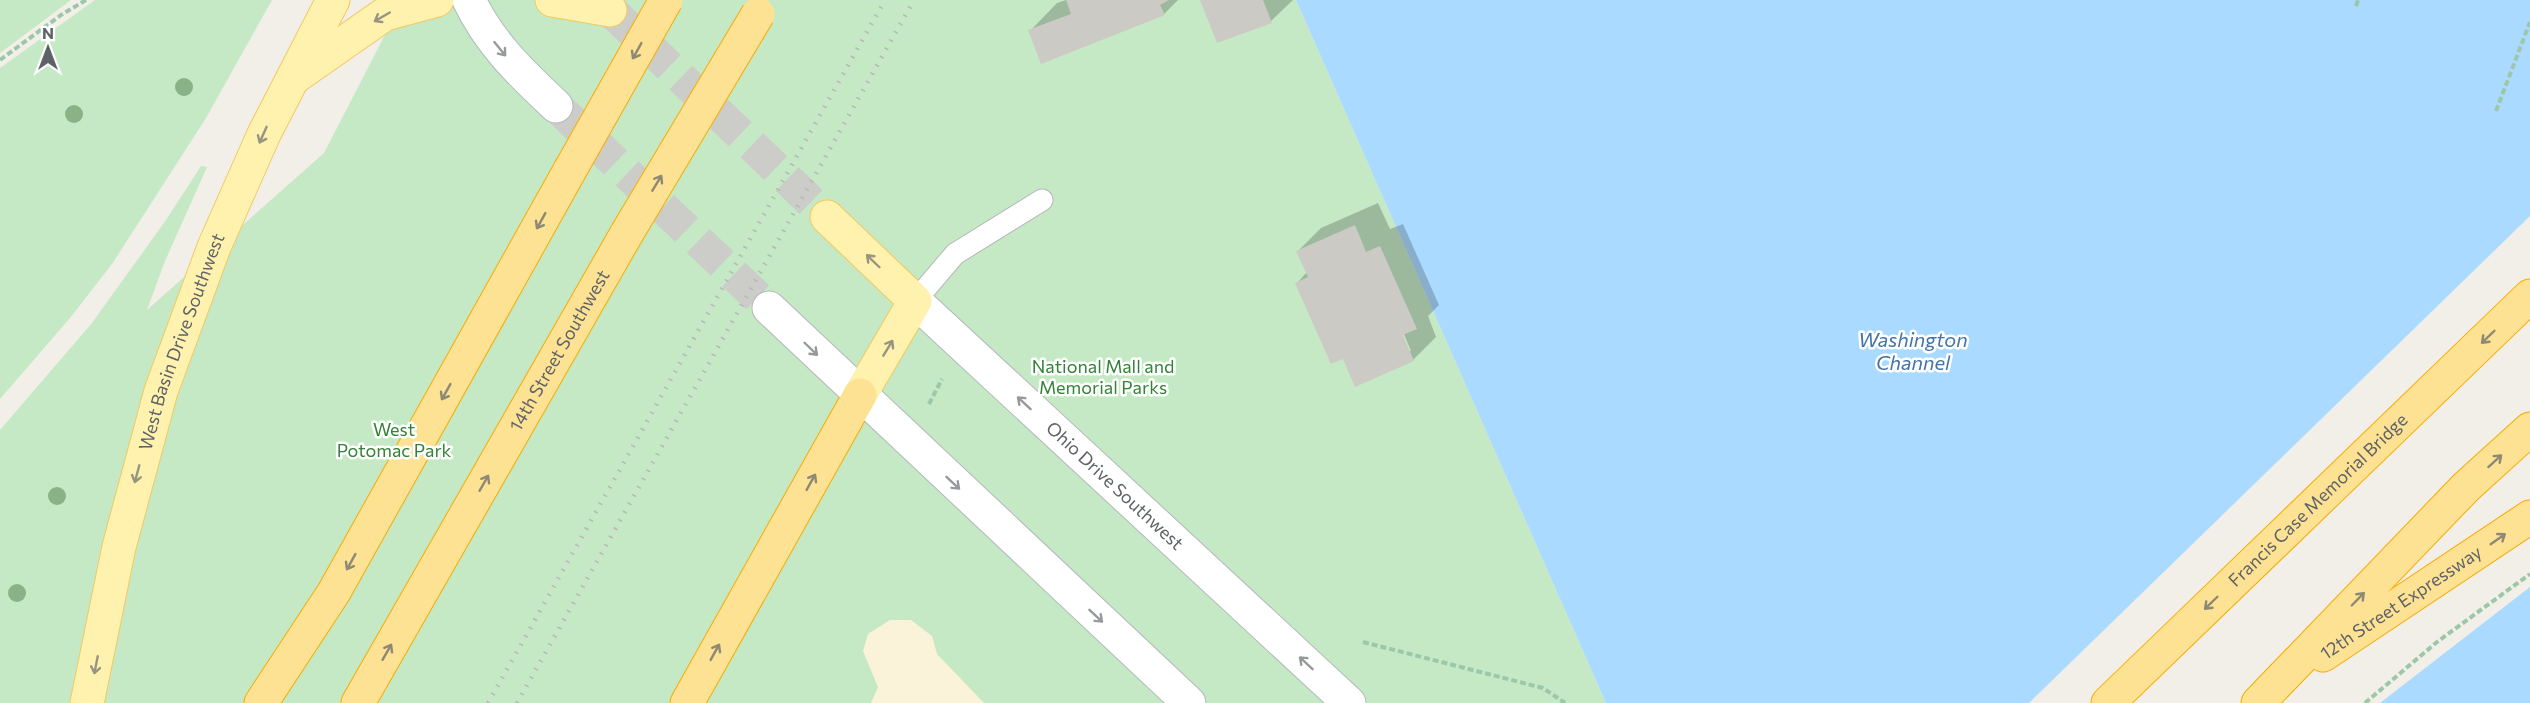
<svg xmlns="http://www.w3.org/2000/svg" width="2530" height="703" viewBox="0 0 2530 703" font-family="Commissioner,sans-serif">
<rect width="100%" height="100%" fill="#f1efe8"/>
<path fill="#c5e8c5" d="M0,0h71l-71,53z
M95,0h177l-66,118 -94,146 -42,54 -70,81v-331z
M403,0h893l310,703h-1606v-273l92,-107 74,-103 35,-54 6,1 -42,94 -18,49 177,-157z"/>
<path fill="#fbf3d9" d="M890,620h21l21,16 5,18 47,49h-113l7,-16 -15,-36 5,-17z"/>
<path fill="#aadaff" d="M1296,0h1234v703h-924z"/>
<path fill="#f1efe8" d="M2530,216v371l-150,116h-351z"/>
<path fill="#0003" fill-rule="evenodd" d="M1066,0h112l-14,14 -122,48 -12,-31 27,-28z
M1202,0h91l-22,21z
M1378,203l12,26 13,-5 36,81 -11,11 8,21 -23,23 -69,-3 -47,-74 10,-11 -9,-21 23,-23zM1401,327l10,24h-3l-10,-23z"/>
<path fill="#cccac5" d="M1066,0h103l-9,5 5,10 -124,49 -13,-34 43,-16z
M1200,0h63l9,23 -55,20z
M1355,225l11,27 14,-6 37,83 -14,6 11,26 -59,26 -12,-28 -12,5 -36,-81 13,-6 -12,-26z"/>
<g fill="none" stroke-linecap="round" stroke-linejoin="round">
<path stroke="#ccccc8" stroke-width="33" stroke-dasharray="33 16" stroke-linecap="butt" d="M556,106l213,202"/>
<path stroke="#ccccc8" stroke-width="33" stroke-dasharray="33 16" stroke-linecap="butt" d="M610,10l217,207"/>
<g stroke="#b5b8bc" stroke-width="23">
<path id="service" d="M915,301l40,-47 87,-54"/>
</g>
<g stroke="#b5b8bc" stroke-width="35">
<g id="tertiary">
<path d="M469,0c21,44 52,73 87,106"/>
<path id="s1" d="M915,301l434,402"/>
<path d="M769,308l420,395"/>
</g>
</g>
<g stroke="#f2c960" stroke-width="35">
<g id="primary">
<path d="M552,0l58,10"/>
<path d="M295,77l90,-63 52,-14"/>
<path d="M827,217l88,84 -55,94"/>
<path id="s2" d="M87,703l32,-156 42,-156 53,-144 50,-113 69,-134"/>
</g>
</g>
<g stroke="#f9ab00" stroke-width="35">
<g id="motorway">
<path id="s3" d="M2323,655l207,-138"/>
<path d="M261,703l73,-111 236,-422"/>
<path id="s4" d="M358,703l269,-470"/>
<path d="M687,703l173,-308"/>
<path id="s5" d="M2108,703l422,-407"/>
<path d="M2258,703l208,-216 64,-58"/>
</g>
</g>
<path stroke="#9cc7a9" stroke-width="4" stroke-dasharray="6 3" stroke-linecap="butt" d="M2356,6l2,-6
M0,60l61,-45 25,-15
M2496,111l34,-89
M929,404l13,-25
M1363,642l180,46 22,15
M2365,703l72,-61 93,-68"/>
<use href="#service" stroke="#fff" stroke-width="21"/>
<use href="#tertiary" stroke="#fff" stroke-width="33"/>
<use href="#primary" stroke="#fff2af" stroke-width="33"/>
<use href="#motorway" stroke="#fde293" stroke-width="33"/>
<path stroke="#b6b7b8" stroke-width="4.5" stroke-dasharray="1.5 8" stroke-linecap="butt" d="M488,703l397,-703
M517,703l397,-703"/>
<g stroke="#f9ab00" stroke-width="35" stroke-linecap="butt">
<path id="motorway-bridge" d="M570,170l96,-170
M627,233l131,-219"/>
</g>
<use href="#motorway-bridge" stroke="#fde293" stroke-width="33"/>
</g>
<g fill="#89b387">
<circle cx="184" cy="87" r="9"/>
<circle cx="74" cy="114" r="9"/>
<circle cx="57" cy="496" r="9"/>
<circle cx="17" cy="593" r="9"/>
</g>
<defs><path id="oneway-shaft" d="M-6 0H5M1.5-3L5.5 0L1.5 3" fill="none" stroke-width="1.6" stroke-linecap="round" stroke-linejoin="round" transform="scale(1.5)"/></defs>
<g stroke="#979581">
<use href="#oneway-shaft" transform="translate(382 17) rotate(150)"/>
<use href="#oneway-shaft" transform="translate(263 135) rotate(114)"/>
<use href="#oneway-shaft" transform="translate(873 261) rotate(-136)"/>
<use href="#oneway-shaft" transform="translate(888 348) rotate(-59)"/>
<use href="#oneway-shaft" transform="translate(137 474) rotate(105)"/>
<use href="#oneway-shaft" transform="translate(96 665) rotate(101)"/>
</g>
<g stroke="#979a9d">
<use href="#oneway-shaft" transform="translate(500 49) rotate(51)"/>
<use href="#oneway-shaft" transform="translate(811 349) rotate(44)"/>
<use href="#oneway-shaft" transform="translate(1024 403) rotate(-137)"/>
<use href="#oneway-shaft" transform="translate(953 483) rotate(43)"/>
<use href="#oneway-shaft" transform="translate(1096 616) rotate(43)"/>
<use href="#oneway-shaft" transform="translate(1306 663) rotate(-137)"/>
</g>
<g stroke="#8e8975">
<use href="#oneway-shaft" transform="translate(637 51) rotate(119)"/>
<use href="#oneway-shaft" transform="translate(657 183) rotate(-59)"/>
<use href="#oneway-shaft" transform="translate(541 221) rotate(119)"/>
<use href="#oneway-shaft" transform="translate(2488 337) rotate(136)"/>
<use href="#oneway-shaft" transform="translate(446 392) rotate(119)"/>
<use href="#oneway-shaft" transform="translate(2495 461) rotate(-42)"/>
<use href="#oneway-shaft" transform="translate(811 482) rotate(-61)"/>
<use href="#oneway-shaft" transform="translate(484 483) rotate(-60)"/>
<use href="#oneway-shaft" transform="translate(2498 539) rotate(-35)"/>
<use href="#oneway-shaft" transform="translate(351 562) rotate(119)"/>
<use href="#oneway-shaft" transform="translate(2358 599) rotate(-46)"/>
<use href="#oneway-shaft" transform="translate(2211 603) rotate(136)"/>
<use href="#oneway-shaft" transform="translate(387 652) rotate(-60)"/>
<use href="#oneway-shaft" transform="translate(715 652) rotate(-61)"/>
</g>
<g text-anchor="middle" stroke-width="5" stroke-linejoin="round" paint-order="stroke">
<g font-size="18" fill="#5f6368" stroke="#fff">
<text dy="6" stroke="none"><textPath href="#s2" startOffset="374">West Basin Drive Southwest</textPath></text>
<text dy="6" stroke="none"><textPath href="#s4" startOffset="406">14th Street Southwest</textPath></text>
<text dy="6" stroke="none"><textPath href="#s1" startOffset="272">Ohio Drive Southwest</textPath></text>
<text dy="6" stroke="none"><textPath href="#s5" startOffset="292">Francis Case Memorial Bridge</textPath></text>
<text dy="6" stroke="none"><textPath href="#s3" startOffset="94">12th Street Expressway</textPath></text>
</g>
<g font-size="18" fill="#348238" stroke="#fff">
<text x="1103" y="373">National Mall and<tspan x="1103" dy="21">Memorial Parks</tspan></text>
<text x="394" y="436">West<tspan x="394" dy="21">Potomac Park</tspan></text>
</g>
<g font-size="20" font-style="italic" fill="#4174aa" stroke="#fff">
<text x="1913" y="347">Washington<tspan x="1913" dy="23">Channel</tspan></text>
</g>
</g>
<g transform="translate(48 48)" stroke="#ffffff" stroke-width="4.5" paint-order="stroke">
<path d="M0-4.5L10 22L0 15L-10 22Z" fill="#5f6368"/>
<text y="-9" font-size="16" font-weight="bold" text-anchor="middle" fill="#5f6368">N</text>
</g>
</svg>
